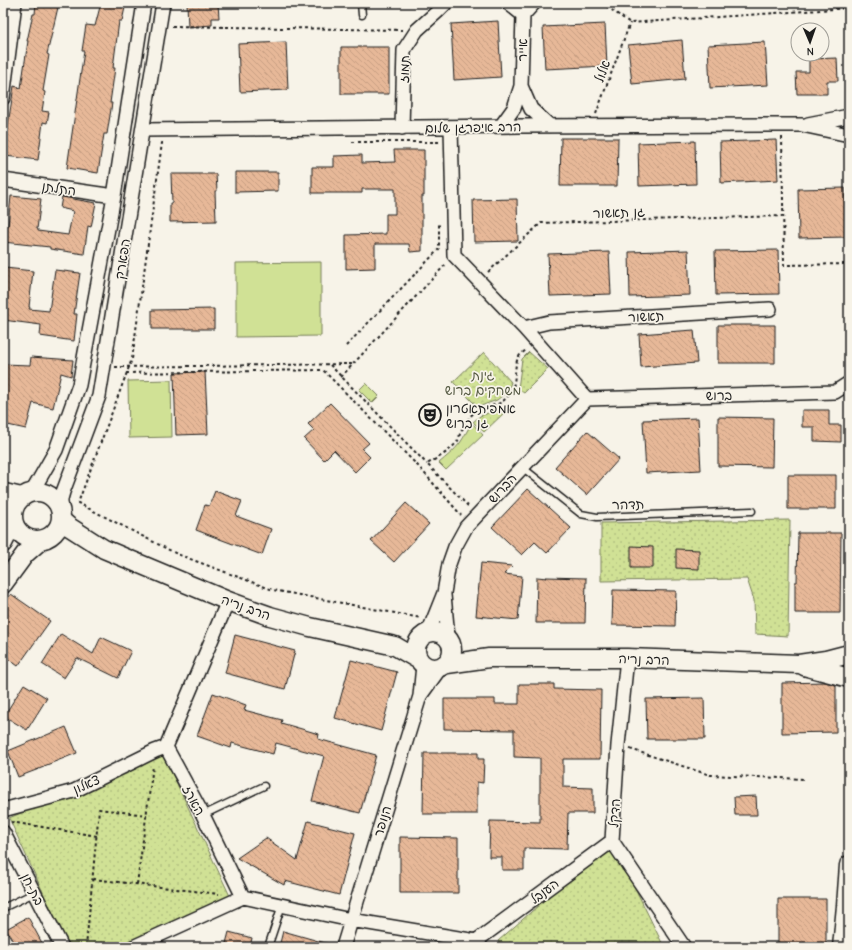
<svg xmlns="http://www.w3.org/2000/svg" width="852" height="950" viewBox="0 0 852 950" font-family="'Comic Neue','Playpen Sans Hebrew',sans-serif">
<defs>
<pattern id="park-dots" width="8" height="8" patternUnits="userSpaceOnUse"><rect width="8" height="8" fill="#d0e195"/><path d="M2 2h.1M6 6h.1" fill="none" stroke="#b2c080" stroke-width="1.8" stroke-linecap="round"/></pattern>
<pattern id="building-back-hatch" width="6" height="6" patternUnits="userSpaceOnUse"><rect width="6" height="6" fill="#e7b898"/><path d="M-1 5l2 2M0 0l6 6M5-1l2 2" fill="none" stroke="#c69e82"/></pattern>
</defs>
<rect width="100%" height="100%" fill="#f7f3e8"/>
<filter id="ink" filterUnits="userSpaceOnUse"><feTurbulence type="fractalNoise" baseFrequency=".025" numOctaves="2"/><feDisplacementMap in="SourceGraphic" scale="8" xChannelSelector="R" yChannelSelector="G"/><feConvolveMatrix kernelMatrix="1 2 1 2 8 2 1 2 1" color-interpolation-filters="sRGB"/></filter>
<g filter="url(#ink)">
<path fill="#d0e195" stroke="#767e58" d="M321,262v74l-85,1v-74z
M171,380l1,57 -43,1 -1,-57z
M366,383l13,13 -7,7 -13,-13z
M472,423l11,12 -37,35 -7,-7c7,-6 15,-12 21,-20 5,-7 7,-13 12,-20z"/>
<path fill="url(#park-dots)" stroke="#767e58" d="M484,352l27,30 -3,9 -11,9 -19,7 -25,-25z
M529,352l19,17 -24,24 -6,-4 4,-30z
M499,409l5,4 -20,19 -11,-10 7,-6z
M790,520l-2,116 -33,-2 -1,-34 -7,-21 -146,2v-58z
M163,754l67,142 -112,51h-50l-59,-129z
M612,841l52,106h-162l-4,-6z"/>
<path fill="url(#building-back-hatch)" stroke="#1c1c1c" d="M36,3h23l-12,51 2,1 -6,36 2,1 -3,19 7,1 -2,11 -4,-1 -5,38 -33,-4 4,-38 5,-32 7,2 7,-47h-1l6,-27h2z
M101,3h25l-4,18h-3l-6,47h2l-5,35h2l-5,31h-3l-6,39 -31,-5 17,-117h-2l4,-26 9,1z
M187,3h31l1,15h-7v7l-24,2z
M498,21l3,56 -47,3 -3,-56z
M605,24l2,42 -62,3 -2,-42z
M682,40l3,39 -53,5 -4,-39z
M286,42l2,48 -48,2 -2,-48z
M765,42l3,43 -58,3 -2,-43z
M341,47h48v47h-48z
M837,58l1,23h-11v13h-30l-1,-22h13v-13z
M561,138h57l-1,48h-57z
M776,140l2,40 -57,3 -1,-41z
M695,141l1,43 -57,2 -1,-43z
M394,150h30v46h-2v55l-12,1 -1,-8h-34v24l-29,1v-34l40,-1v-20h9v-25h-33v4h-50v-26h22v-11l28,-1v8l33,-1z
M235,172h43v19l-43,1z
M171,174h45l1,17h-2l1,30 -46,1v-19h2z
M845,188l1,49 -47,1 -1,-49z
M11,196l30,3 -4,30h1v2l30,4 5,-24 -13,-3 2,-11 34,6 -5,24 -3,-1 -4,28 -34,-5v-2l-47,-5 1,-16h4z
M517,199l1,42 -44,1 -1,-42z
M688,250l2,45 -60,2 -1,-45z
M778,250l1,44 -63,1 -1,-44z
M609,252l2,42 -61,2 -2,-42z
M5,268l28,3 -4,36h1l-1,2 20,2 6,-41 25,3 -6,41h3l-3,27 -34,-5 1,-11 -38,-5v-38z
M214,309v20h-62v-19z
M718,325h57v38h-57z
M694,330l3,33 -56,4 -2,-33z
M31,357l42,3 -2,16 -10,-3 -8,35 -20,-5 -7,26 -23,-5v-60l27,1z
M205,372l3,62 -32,1 -2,-62z
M330,403l39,40 -7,6 8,8 -15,15 -21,-22 -10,10 -20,-21 10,-9 -6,-6z
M802,410h27v15h12v17l-27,-1v-14h-12z
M718,417l55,1 -1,49 -54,-1z
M698,418l3,52 -55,3 -3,-53z
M587,431l32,28 -32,36 -32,-28z
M788,475h48v34h-48z
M528,489l43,39 -24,25 -12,-11 -13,13 -30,-28z
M215,491l27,10 -6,15 35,13 -9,26 -66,-25 9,-25 4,1z
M406,503l23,21 -35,38 -23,-21z
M798,533h43l-1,80h-45v-31h2z
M631,546l22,1v21h-22z
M676,549l23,1v19l-23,-1z
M481,563l31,3 -8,8 18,2 -4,44 -42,-4z
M537,577l10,1 -1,-1 40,1 -1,45h-49z
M613,590l63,1 -1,35 -63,-1z
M11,594l39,27 -32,45 -15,-11v-50z
M61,634l32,20 8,-17 30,14 -13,27 -41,-20 -13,20 -22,-14z
M235,635l60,16 -10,38 -60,-16z
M351,660l46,12 -16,59 -46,-13z
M825,682l11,3v47l-54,1v-50z
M24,684l23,14 -20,32 -23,-14z
M519,684h35v5l47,1 -1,69h-37v28l30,1v25h-25l-1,36 -43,-1v22h-22v-13h-13l1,-36 50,1v-64l-26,-1v-27l-70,-1v-30h51v5h24z
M213,693l33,12 -2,5 38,10 -1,3 38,11 -1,5 58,16 -16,58 -48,-12 12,-45 -48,-13 -3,11 -41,-11 -1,5 -34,-12z
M704,698l1,41h-58l-1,-40z
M66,727l11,26 -33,13v1l-26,10 -10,-26z
M424,753h54v6h6l-1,24 -6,-1v32h-54z
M756,796l1,19h-22l-1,-18z
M308,821l47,12 -16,62 -54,-14 -1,4 -47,-27 29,-20 31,22z
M400,837l58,1v55h-58z
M778,899h48v48h-48z
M28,917l14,26 -8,4h-18l-10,-18z
M283,931l46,13 -1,3h-49z
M229,932l23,6 -2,9h-25z"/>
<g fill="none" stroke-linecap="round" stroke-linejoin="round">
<g stroke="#1c1c1c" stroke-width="9">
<path id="lane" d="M361,3l1,12
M522,467l59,47 16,3 155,-6
M203,815l61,-29
M3,908l31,-15
M268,947l14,-42"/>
</g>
<g stroke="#1c1c1c" stroke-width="16">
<path id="street" d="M508,3l15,12 11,-12
M521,86l10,23 19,17
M3,98l12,-95
M808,124l41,-8
M501,126l13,-18 7,-22 2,-71
M451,127l3,128 70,73 63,71
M402,128l2,-78 13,-20 20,-18 9,-9
M143,130l377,-4 262,-1h20l47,10
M3,180l111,16
M524,328l25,-6 221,-13
M587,399l248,-7 14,-9
M3,490l21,5
M32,492l24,-42 23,-65 35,-189 30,-193
M3,505l9,11
M61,509v-10l2,-7 36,-96 64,-393
M444,595l4,42
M428,633l16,-40 5,-29 6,-17 11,-20 121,-128
M627,658l-9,87 -6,96 72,106
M420,696l21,-29
M166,747l37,68 40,82
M166,747l62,-146
M3,810l71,-19 81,-40 11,-4
M3,832l59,115
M243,897l108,23 125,21 5,6
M476,941l136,-100
M133,947l110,-50
M343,947l77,-251 3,-31"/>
</g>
<g stroke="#1c1c1c" stroke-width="21">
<path id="secondary" d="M13 516a24 24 0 1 1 48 0a24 24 0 1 1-48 0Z
M61,520l7,6 36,23 124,52 42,15 40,11 85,19 24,14
M3,543l10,-20
M3,584l22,-30 16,-14
M416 650a18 18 0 1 1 36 0a18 18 0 1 1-36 0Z
M447,664l42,-6h138l172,6 27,-4 23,-6
M804,666l45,12
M842,947l4,-41 3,-41"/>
</g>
<path stroke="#1c1c1c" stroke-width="2" stroke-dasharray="3 3" stroke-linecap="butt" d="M602,3l28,20 219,-15
M172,26l230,4
M596,114l34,-91
M782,137l2,128 65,-1
M352,142h87
M163,143h-1l-30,216 -54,144 99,51 96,36 148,28
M488,272l53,-49 242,-7
M346,346l93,-97v-26
M330,365l97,99
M115,367l237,-3
M126,373l197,-3 95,96 43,49
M341,377l106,-114
M468,506l-41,-42c11,-6 22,-12 30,-22 2,-2 2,-5 3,-8 4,-8 9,-18 16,-23 13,-8 24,-2 34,-18 8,-11 2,-28 10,-38 2,-2 5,-4 7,-6
M630,749l80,26 95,4
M11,822l86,14
M93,879l126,15
M137,884l16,-118
M86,947l13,-138 48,6"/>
<use href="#lane" stroke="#f7f3e8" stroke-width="6"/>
<use href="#street" stroke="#f7f3e8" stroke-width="13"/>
<use href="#secondary" stroke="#f7f3e8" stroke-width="18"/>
</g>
</g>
<defs>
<g id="theatre-ring" transform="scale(1.15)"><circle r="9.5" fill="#f7f3e8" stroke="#1c1c1c" stroke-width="1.5"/><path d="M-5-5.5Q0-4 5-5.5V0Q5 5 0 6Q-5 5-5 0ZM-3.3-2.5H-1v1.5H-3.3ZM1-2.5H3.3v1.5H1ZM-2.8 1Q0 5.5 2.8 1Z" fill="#1c1c1c"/></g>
</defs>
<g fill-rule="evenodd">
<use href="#theatre-ring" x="430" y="415"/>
</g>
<g text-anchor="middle" stroke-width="3.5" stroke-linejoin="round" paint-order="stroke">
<g font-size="13" fill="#1c1c1c" stroke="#f7f3e8">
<text transform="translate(522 50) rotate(-89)" y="5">אייר</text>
<text transform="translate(404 69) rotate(-87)" y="5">תמוז</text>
<text transform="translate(602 71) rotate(-70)" y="5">אלול</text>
<text transform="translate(473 127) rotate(-1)" y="5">הרב איפרגן שלום</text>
<text transform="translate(59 188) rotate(8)" y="5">התלתן</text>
<text transform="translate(619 212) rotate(-2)" y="5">גן תאשור</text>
<text transform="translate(122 259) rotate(-81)" y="5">הפארק</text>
<text transform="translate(646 316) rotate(-3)" y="5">תאשור</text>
<text transform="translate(719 395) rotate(-1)" y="5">ברוש</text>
<text transform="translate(502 488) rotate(-47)" y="5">הברוש</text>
<text transform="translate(628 504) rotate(-2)" y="5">תדהר</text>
<text transform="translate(246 607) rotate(20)" y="5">הרב נריה</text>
<text transform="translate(644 659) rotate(2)" y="5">הרב נריה</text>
<text transform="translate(86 784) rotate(-24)" y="5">צאלון</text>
<text transform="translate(194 800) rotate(62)" y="5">הארז</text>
<text transform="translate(614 813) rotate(-86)" y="5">הדקל</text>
<text transform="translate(382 821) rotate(-73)" y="5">הנופר</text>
<text transform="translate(33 889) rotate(63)" y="5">בת-חן</text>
<text transform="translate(544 891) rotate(-37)" y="5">הענבל</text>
</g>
<g font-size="13" fill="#525740" stroke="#f7f3e8">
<text x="483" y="380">גינת<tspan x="483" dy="15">משחקים ברוש</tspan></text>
</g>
<g font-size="13" fill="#1c1c1c" stroke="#f7f3e8" text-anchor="start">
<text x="446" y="413">אמפיתאטרון<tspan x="446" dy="15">גן ברוש</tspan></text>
</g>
</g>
<rect width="852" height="950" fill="none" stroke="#f7f3e8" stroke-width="16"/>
<rect x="8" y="8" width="836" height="934" fill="none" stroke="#1c1c1c" stroke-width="1.5" filter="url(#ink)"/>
<g transform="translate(810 42) rotate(178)"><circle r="19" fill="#f7f3e8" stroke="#9f9d96"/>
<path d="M0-3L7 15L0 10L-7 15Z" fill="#1c1c1c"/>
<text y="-6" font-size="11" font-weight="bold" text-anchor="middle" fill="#1c1c1c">N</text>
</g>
</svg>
